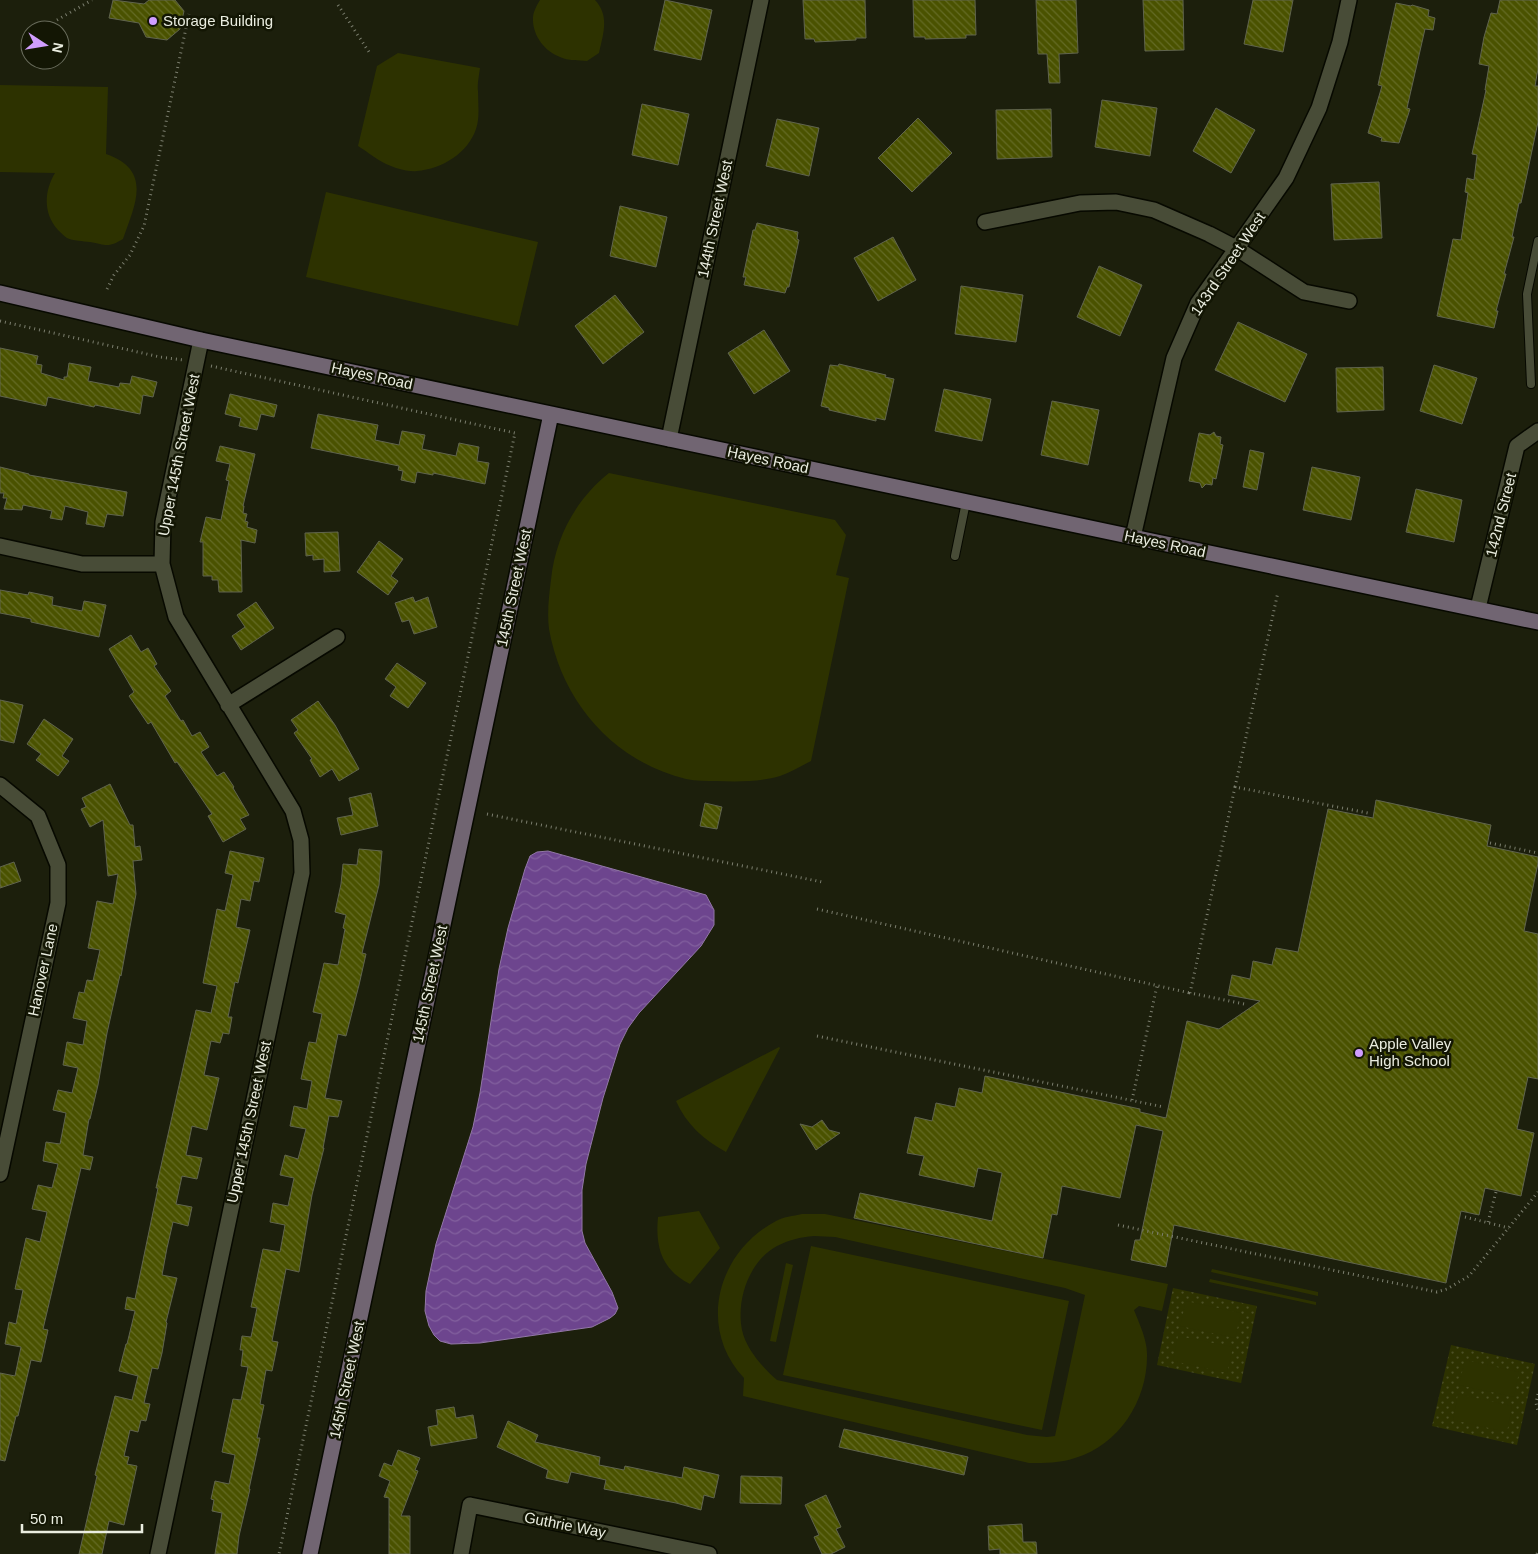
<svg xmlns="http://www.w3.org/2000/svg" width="1538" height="1554" viewBox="0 0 1538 1554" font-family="Helvetica,sans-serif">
<defs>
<pattern id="park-dots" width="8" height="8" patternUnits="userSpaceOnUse" patternTransform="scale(1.25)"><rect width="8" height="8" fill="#2d3200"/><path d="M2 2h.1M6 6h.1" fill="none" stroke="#4c5025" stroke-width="1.8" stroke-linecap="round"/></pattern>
<pattern id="water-waves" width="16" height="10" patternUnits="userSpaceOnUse" patternTransform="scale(1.25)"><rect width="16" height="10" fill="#6d458e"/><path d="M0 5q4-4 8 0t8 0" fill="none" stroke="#82609e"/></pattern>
<pattern id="building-back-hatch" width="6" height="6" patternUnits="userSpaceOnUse" patternTransform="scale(1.25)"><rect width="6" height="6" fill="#4a5200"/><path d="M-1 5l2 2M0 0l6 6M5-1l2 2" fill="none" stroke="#646b25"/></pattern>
</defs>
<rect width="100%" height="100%" fill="#1c1f0c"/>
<path fill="url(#park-dots)" d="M1173,1288l84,18 -16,77 -84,-18z
M1451,1345l84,19 -18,81 -85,-19z"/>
<path fill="#2d3200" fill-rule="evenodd" d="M540,0h55c15,16 8,34 4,53l-12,8c-8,-1 -19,0 -27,-4 -15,-5 -28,-22 -27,-39 0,-6 4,-13 7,-18z
M398,53l82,15c-1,8 -3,16 -2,23 0,13 2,26 -2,38 -8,24 -34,40 -59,42 -8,1 -19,-2 -26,-5 -12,-4 -23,-14 -33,-20l19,-80z
M0,85l108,2 -2,67c47,16 29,51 17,85 -15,9 -17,6 -33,3 -7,-1 -17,-1 -23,-4 -3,-2 -7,-6 -9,-8 -15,-16 -14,-39 -3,-57l-55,-1z
M326,192l212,50 -20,84 -212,-49z
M609,473l226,47 11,15 -10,40 13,3 -38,183c-10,5 -20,11 -31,15 -20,6 -43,6 -64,5 -9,0 -20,0 -30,-2 -73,-18 -124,-77 -137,-150 -2,-16 0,-34 2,-49 4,-42 25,-81 58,-107z
M779,1047l1,1 -54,104c-22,-12 -40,-28 -50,-51z
M699,1211l21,37 -30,36c-28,-14 -35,-37 -32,-67z
M802,1214h23l343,70 -6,27 -23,-5 -5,4c5,13 13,29 13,44 1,45 -27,91 -72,104 -15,5 -30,5 -46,5l-286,-67 1,-18c-47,-50 -27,-126 32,-157 7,-4 17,-5 26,-7zM814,1236l21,1 230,51 20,7 -30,141 -8,1 -20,-2 -250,-55c-14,-12 -31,-31 -35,-50 -6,-30 7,-69 35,-84 12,-6 23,-9 37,-10z
M811,1246l258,55 -27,129 -259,-55z
M786,1263l7,2 -17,77 -6,-1z
M1212,1269l106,23v4l-107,-24z
M1210,1279l106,23v3l-107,-23z
M1186,1301l55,12 -6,25 -55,-12z
M1178,1336l55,11 -6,26 -54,-12z
M1465,1360l54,12 -5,25 -55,-12z
M1458,1394l54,12 -5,26 -54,-12z"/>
<path fill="url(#water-waves)" stroke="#9277a7" d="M548,851l158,44 8,15v15l-13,21 -62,67 -11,15 -8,16 -17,54 -17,66 -4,26v41l3,12 27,49 6,16 -3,6 -5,4 -18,9 -112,16 -29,1 -11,-3 -6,-6 -5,-9 -4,-15 1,-20 10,-47 37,-117 7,-34 19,-124 9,-41 17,-59 5,-13 7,-4z"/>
<path fill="url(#building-back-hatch)" stroke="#60644e" d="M113,0l31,4 5,-4h26l9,11 -4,18 -13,11 -21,-3 -7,-14 -30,-5z
M665,0l47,10 -11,50 -47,-10z
M803,0h62l1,38h-10v2l-41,2 -1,-3h-9z
M913,0h62l1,35h-10v3l-41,1v-2h-11z
M1036,0h40l2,53 -19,1 1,29h-11l-2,-29h-9z
M1143,0h40l1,50 -39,1z
M1253,0h40l-10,52 -39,-8z
M1500,0h38v69l-3,17h3v36l-17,81h-2l-7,34h2l-10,37h2l-10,37h2l-4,17 -57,-12 16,-77 8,1 7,-47 -3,-1 2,-14 7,2 3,-25 -5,-1 14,-64h-1l4,-24 -10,-2 5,-27 7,-24 6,1z
M1396,3l15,3 1,-1 17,5 -1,6 7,2 -2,12 -8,-1 -18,79 3,1 -11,34 -18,-2 1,-3 -14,-5 14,-47 -4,-1z
M1102,100l55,8 -7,48 -55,-9z
M642,104l47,10 -11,51 -46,-10z
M1216,108l39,22 -24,43 -38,-22z
M1051,109l1,48 -55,2 -1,-49z
M918,118l34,35 -40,39 -34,-34z
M777,119l42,9 -10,48 -43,-10z
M1379,182l3,56 -48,2 -3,-56z
M620,206l47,11 -11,50 -46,-11z
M757,223l41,9 -1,7 2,1 -10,47h-2l-2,6 -41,-8 2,-8h-3l10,-47h2z
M893,237l23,43 -38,21 -24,-43z
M1099,266l43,19 -22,51 -43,-19z
M961,286l62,9 -7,47 -61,-8z
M615,295l29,37 -41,32 -28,-38z
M1238,322l69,32 -22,48 -70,-32z
M764,330l26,41 -36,23 -26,-41z
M0,348l38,8 -2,8 6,1 -1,8 23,7v-3h3l2,-14 22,4 -3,14 31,6 1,-4 10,1 2,-8 25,6 -4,15 -10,-2 -3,19 -45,-9 -1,2 -46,-10 -2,9 -46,-10z
M839,364l47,11 -1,2 9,2 -9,41 -9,-2v3l-47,-11v-2l-8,-2 9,-41 8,1z
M1434,365l43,13 -15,46 -42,-13z
M1383,367l1,43 -47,2 -1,-44z
M944,389l47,10 -9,42 -47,-10z
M230,394l47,11 -3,12 -13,-3 -4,16 -18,-4 2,-8 -16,-4z
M1052,401l47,9 -11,55 -47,-10z
M318,414l60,11 -3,15 24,5 3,-14 23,4 -3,14 34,7 3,-13 20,4 -2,14 12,2 -4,21 -52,-11v2l-16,-3 -2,11 -14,-3 2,-9 -5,-1 1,-4 -88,-18z
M1214,432l2,4 5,1 -1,7 3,1 -7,34 -3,-1 -1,7 -6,-1 -4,4 -2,-5 -11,-2 10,-48 11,2z
M220,446l35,8 -12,52h1l-1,7 4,1 -2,7 3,1 -1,5 10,3 -2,13 -14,-3 1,52h-23l-1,-12h-6v-4h-9v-34h-3l6,-25 15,3 8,-39 -3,-1 4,-16 -14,-3z
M1250,450l14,3 -7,37 -14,-3z
M0,467l29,7v1l98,17 -4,24 -16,-2 -3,13 -18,-3 2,-12 -23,-6 -3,14 -12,-2 2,-7 -29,-6 -1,5 -18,-1 3,-11h-4l1,-5h-4z
M1312,467l48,10 -9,43 -48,-10z
M1416,489l46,11 -8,42 -48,-10z
M338,532l2,39 -16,1v-13l-11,1v-5l-7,1 -1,-23z
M379,541l24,18 -12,17 7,5 -10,14 -31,-23z
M0,590l28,5 1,-3 24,5 -1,8 30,6 2,-10 22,4 -7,32 -68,-15v-3l-31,-6z
M413,597l2,5 13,-5 9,30 -23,7 -5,-14 -7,2 -7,-19z
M256,602l18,26 -33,22 -9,-14 13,-9 -8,-12z
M131,635l10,17 7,-4 9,16 -3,2 17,25 -6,5 16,25 2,-1 9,16 8,-4 9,15 -8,5 16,24 7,-4 10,15 -1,1 16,27 -9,4 6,10 -23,13 -15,-26 4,-2 -35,-52 -2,1 -24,-41 -3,2 -19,-28 5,-4 -25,-43z
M397,663l29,20 -18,25 -18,-12 6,-9 -11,-8z
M0,700l23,5 -9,38 -14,-3z
M318,701l17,24 24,44 -20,12 -7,-12 -12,8 -10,-17 2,-1 -18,-26 4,-3 -7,-10z
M44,719l29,20 -11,17 7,5 -11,15 -22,-16 5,-6 -14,-10z
M110,784l20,41h3l2,22 5,-1 2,14 -9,1 3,33 -15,82 -1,-1 -13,58 -9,52 -8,34h-1l-6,36 10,2 -3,13 -9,-2 -38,161 5,1 -7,32 -10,-2 -13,56h-2l-11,45 -5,-1v-87l15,3 6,-29 -16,-3 4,-22 7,2 7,-34 -8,-1 11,-51 14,4 7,-30 -15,-3 6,-24 14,3 6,-24 -15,-3 3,-19 14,2 6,-31 -13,-3 5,-20 14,3 6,-25 -15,-3 4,-23 16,3 4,-24 -14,-3 6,-26 5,1 3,-13 6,1 7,-31 -12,-2 9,-47 16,3 5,-30 -10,2 -5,-56 -13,7 -9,-18 5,-2 -4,-9z
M371,793l7,33 -37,9 -4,-17 16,-3 -4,-17z
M1376,800l115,25 -4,21 51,11v6l-14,68 14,3v145l-10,-2 -11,52 17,4 -13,63 -36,-8 -6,27 -18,-4 -15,72 -272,-58 -8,42 -35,-7 4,-20h5l23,-109 -27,-6 -16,73 -58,-12 -5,29 -5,-1 -9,44 -189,-40 6,-25 132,28 10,-48 -24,-5 -4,19 -55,-12 5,-19 -17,-3 8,-36 17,4 4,-18 19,4 4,-19 23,5 3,-17 155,33v3l26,6 21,-97 32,8 41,-28 -32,-6 4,-20 18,4 3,-18 19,4 4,-17 22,4 30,-143 45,9z
M705,803l17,4 -5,22 -17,-3z
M359,849l23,2 -3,34 -17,68 4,1 -7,31 -13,51 -8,-2 -13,64 17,3 -4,16 -9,-1 -6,32h1l-12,47 -13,77 -13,-3 -14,72 6,1 -6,29 -6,-1 -6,34 4,1 -7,33h3l-11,51h1l-11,47 -2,18h-22l7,-41 -10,-2 2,-11 -3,-1 4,-18 14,3 6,-29 -13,-3 11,-53 8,1 7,-33 -7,-1 2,-16h-3l2,-14 9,1 6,-29 -6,-1 12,-58 17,3 5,-27 -15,-3 3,-19 15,3 6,-28 -14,-3 5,-20 13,4 8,-30 -16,-3 4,-20 13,3 5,-28 -11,-2 8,-37 7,1 6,-29 -9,-2 11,-49 14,2 7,-36 -2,-1 3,-13 -11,-3 6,-28 2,-20 14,1z
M230,851l34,7 -5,24 -5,-1 -4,20 -9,-2 -5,28 14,3 -12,53 -3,-1 -7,35h4l-3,17 -6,-1 -3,10 -9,-2 -7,34 15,3 -12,52 -15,-4 -6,29 16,3 -5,21 -15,-3 -6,28 16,3 -4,19 -15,-4 -6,26 -5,27 15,3 -11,44 1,1 -5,30 -4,16 -6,-1 -8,35 6,1 -4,17 -5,-1 -3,12 -8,-2 -6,26 5,1 -2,7 10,2 -13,59 -15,-4 -7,33h-23l18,-78 -2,-1 20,-79 17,4 6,-24 -19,-5 7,-27h1l8,-33 -10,-2 2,-12 8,2 23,-111h-2l40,-178 15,3 6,-27 -14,-3 14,-74 8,2 8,-36 -8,-2z
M14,862l7,19 -21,7v-21z
M822,1120l7,10 11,3 -24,17 -16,-26 12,3z
M454,1407l2,11 17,-3 4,23 -46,8 -3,-19 10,-2 -2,-15z
M508,1421l30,14 -3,7 65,15 -1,8 25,5 1,-4 57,12 2,-11 35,8 -5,23 -10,-3 -3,15 -25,-7 -72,-14 2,-9 -35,-8 -3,11 -22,-5 2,-8 -51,-23z
M844,1429l124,28 -4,18 -125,-28z
M398,1450l22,8 -5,12 3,1 -17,45h9v38h-21v-56l-5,-1 6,-16 -11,-5 5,-13 8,3z
M741,1476l41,1 -1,27 -41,-1z
M826,1495l15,32 -5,2 9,18 -14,7h-9l-8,-17 5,-2 -14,-30z
M1022,1524l1,18h13l1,12h-37v-5l-11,1 -1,-24z"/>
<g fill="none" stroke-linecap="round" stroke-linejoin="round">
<g stroke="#070900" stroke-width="10">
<path id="lane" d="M1531,384l-4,-90 11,-53
M955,556l11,-54"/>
</g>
<g stroke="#070900" stroke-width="18">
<path id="street" d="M985,222l95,-19 36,-1 38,8 55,24 27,14 68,44 45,9
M669,439l92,-439
M1133,537l41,-179 24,-55 88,-125 33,-70 21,-66 9,-42
M0,546l82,18h80
M1478,608l39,-162 21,-15
M228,705l109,-68
M0,785l38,31 20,49v38l-58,271
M158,1554l144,-681 -1,-33 -8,-29 -117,-194 -14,-53 1,-42 38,-182
M461,1554l9,-49 239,49"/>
</g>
<g stroke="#070900" stroke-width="18">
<path id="secondary" d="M0,293l201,47 932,197 405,85
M310,1554l241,-1140"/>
</g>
<path stroke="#7c7f6f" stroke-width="3" stroke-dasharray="1 4" stroke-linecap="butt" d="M338,5l31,47
M57,20l35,-20
M107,289l7,-14 16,-20 14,-29 45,-212
M0,321l160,36 23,3
M211,366l304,67 -236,1121
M1235,787l43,-195
M487,814l335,68
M1490,843l48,10
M817,909l373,84
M1244,1004l-54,-11 45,-206 133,26
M817,1036l347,71
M1132,1100l25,-114
M1465,1217l44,11
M1488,1222l8,-30
M1118,1225l319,67 10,-3 22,-13 69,-84
M1538,1394l-2,9 2,8
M1537,1554l1,-3"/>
<use href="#lane" stroke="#484c37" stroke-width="8"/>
<use href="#street" stroke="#484c37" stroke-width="15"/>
<use href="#secondary" stroke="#716572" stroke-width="15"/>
</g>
<g fill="#d09dfe" stroke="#131604" stroke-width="2">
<circle cx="153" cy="21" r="5"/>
<circle cx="1359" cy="1053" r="5"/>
</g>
<g text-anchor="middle" stroke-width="5" stroke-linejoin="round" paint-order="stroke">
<g font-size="15" fill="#eaede0" stroke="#131604" text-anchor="start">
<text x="163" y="26">Storage Building</text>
<text x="1369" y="1049">Apple Valley<tspan x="1369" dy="17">High School</tspan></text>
</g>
<g font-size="15" fill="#eaede0" stroke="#131604">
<text transform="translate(715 219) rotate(-78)" y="5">144th Street West</text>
<text transform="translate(1228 264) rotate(-56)" y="5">143rd Street West</text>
<text transform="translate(372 376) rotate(12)" y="5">Hayes Road</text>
<text transform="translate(179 455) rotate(-79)" y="5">Upper 145th Street West</text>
<text transform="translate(768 460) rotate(12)" y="5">Hayes Road</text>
<text transform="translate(1501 515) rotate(-76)" y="5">142nd Street</text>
<text transform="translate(1165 544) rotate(12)" y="5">Hayes Road</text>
<text transform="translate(514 588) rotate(-78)" y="5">145th Street West</text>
<text transform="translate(43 970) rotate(-78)" y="5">Hanover Lane</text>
<text transform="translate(430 984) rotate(-78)" y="5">145th Street West</text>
<text transform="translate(249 1122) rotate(-78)" y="5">Upper 145th Street West</text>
<text transform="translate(347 1380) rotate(-78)" y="5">145th Street West</text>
<text transform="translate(565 1525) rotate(11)" y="5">Guthrie Way</text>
</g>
</g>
<g transform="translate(45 45) rotate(102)"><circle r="24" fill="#131604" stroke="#696c5c"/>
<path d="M0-4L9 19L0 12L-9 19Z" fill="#d09dfe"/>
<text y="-8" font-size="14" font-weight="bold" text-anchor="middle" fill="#eaede0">N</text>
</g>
<path d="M22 1524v8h120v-8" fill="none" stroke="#eaede0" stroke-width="2.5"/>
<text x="30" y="1524" font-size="15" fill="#eaede0" stroke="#131604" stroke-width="4" paint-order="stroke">50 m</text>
</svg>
